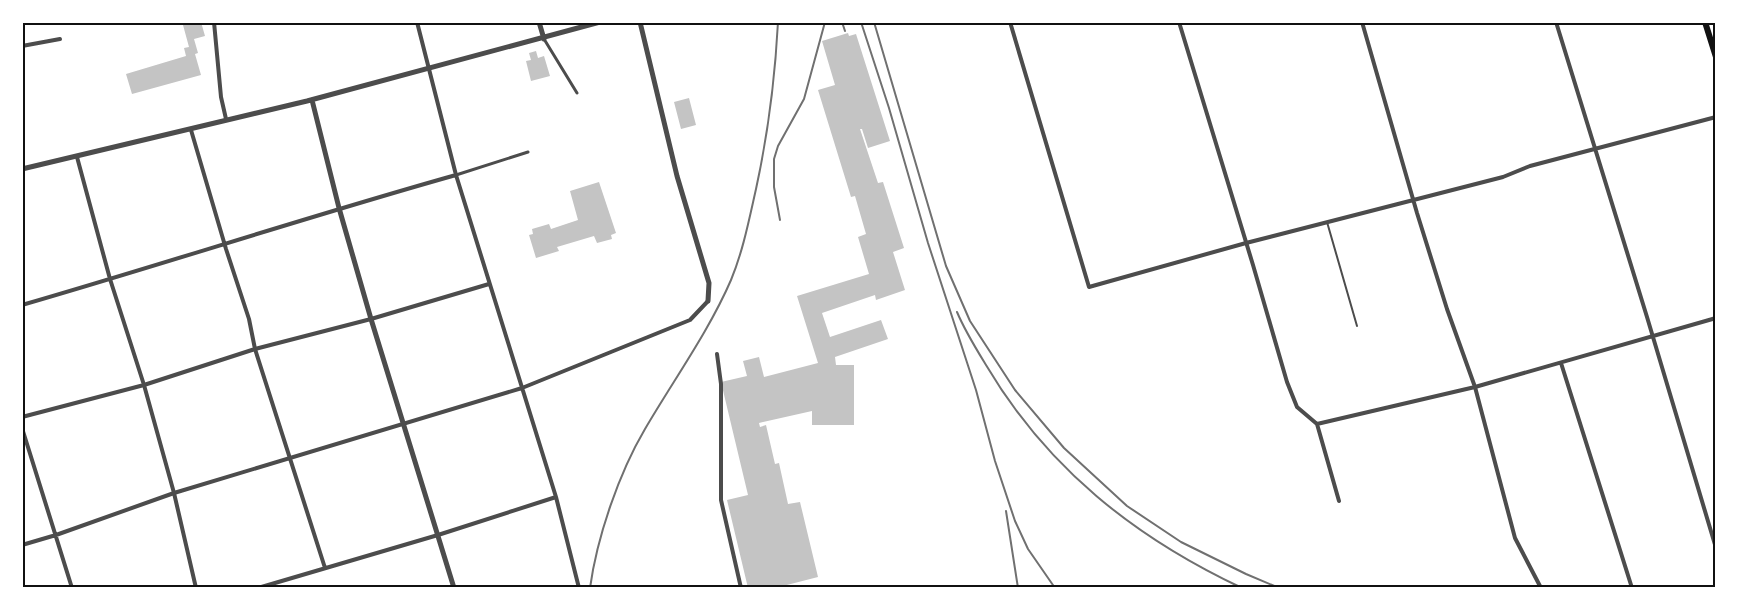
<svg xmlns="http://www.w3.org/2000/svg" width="1738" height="610" viewBox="0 0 1738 610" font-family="Rubik,sans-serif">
<rect width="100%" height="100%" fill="#fff"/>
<path fill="#c4c4c4" d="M188,22h13l4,14 -11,3 4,14 -3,1 6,21 -69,19 -6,-20 60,-18 -2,-8 5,-1 -6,-22z
M848,33l1,3 7,-2 34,107 -22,7 -6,-19h-2l18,54 5,-1 21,66 -11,4 12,38 -29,10 -1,-5 -53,18 8,24 51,-17 7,19 -53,18 1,8h18v60h-42v-14l-53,12 1,4 6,-2 9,39 4,-1 9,41 12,-2 18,75 -43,11h-27l-21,-88 21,-5 -27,-113 26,-6 -4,-15 16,-4 5,20 54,-14 -21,-67 72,-22 -11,-37 8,-3 -11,-38 -4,1 -33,-107 17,-5 -13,-44z
M536,51l2,7 6,-2 6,20 -19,5 -5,-20 5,-1 -2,-7z
M689,98l7,27 -15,4 -7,-27z
M599,182l17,51 -5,2 1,4 -15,4 -3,-7 -37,11 2,4 -23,7 -7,-23 4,-1 -1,-5 17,-5 2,5 27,-9 -8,-29z"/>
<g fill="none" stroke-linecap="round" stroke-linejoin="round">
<path stroke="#4c4c4c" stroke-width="2" d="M1327,222l30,104"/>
<path stroke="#4c4c4c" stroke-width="3" d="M544,39l33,54
M456,175l72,-23"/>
<path stroke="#4c4c4c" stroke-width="4" d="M214,22l7,75 5,22
M417,22l39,153 100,322 23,91
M1010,22l79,265 157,-44 257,-66 27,-11 186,-49
M1179,22l74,243 34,117 10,25 20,17 22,77
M1362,22l55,191 30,96 28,78 40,151 26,50
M1556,22l91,295 69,231
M22,46l38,-7
M191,130l35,119 23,70 6,30 70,219
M77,157l33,122 34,106 30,108 22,95
M22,305c145,-42 288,-89 434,-130
M717,354l4,30v116l20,88
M1561,363l71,225
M22,417l122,-32 111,-36 116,-30 118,-35
M1317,424l158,-37 241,-69
M22,428l50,160
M22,545l34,-10 118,-42 348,-105 168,-68 18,-19
M258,588l180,-53 118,-38"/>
<path stroke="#4c4c4c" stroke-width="5" d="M539,22l5,17
M640,22l37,154 32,107 -1,18
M312,100l27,108 32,111 83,269
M22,169l285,-68 293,-79"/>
<path stroke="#111" stroke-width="6" d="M1705,22l11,35"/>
<path stroke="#707070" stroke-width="2" d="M842,22l3,9
M861,22l28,86 39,135 48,147 19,71 20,60 13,28 27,39
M874,22l72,244 24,55 45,69 49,58 63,58 54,36 65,32 33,14
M780,220l-6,-33v-28l4,-13 26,-47 21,-77
M957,312c8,19 18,35 29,53 61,103 148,172 256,223
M1006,511l12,77
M590,588c7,-51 29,-115 55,-159 28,-48 64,-98 86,-149 12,-29 18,-60 25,-91 12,-55 19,-110 22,-167"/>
</g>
<rect width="1738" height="610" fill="none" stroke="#ffffff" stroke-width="48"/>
<rect x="24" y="24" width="1690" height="562" fill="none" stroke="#111" stroke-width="2"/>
</svg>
